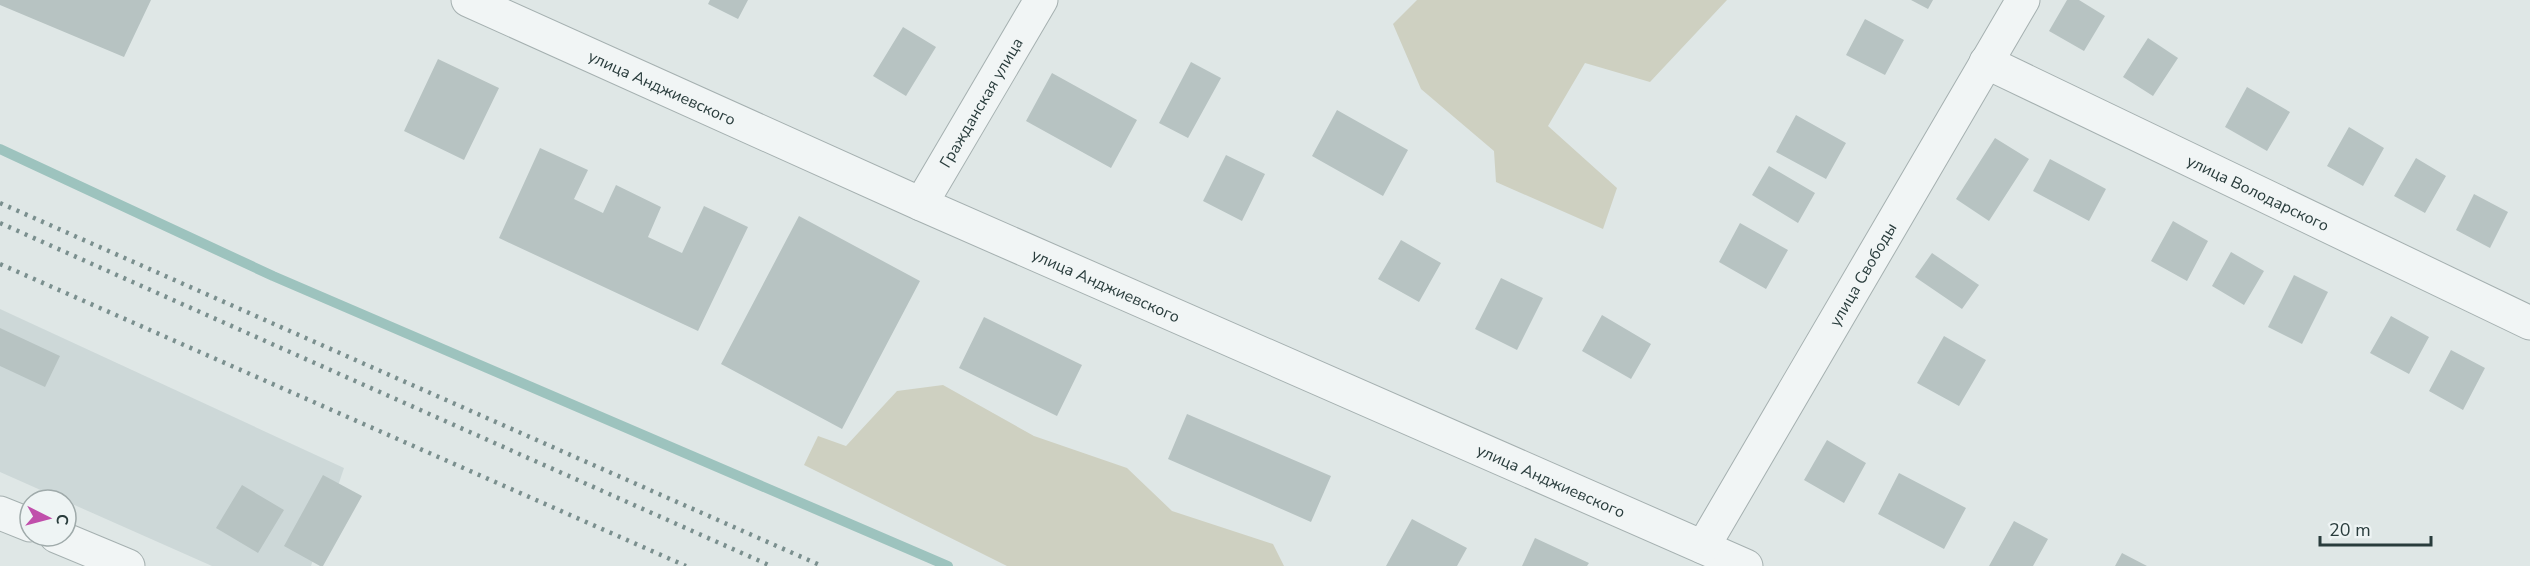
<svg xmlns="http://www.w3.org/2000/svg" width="2530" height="566" viewBox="0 0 2530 566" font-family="'Nunito Sans',sans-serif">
<rect width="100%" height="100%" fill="#dfe7e6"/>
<path fill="#cdd8d8" d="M0,309l344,159 -33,98h-99l-212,-94z"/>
<path fill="#ced0c1" d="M1417,0h310l-77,82 -65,-19 -37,63 69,62 -14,41 -107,-47 -2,-31 -73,-62 -28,-65z
M943,385l91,51 93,32 45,43 101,33 11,22h-277l-203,-101 14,-29 28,10 51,-55z"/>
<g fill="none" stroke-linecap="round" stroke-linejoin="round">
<path stroke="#9dc3be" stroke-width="10" d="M0,149l273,127 675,290"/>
</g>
<path fill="#b7c3c2" d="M0,0h151l-27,57 -124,-52z
M710,0h38l-10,19 -30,-15z
M1911,0h22l-5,9z
M2067,0h12l26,16 -21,35 -35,-20z
M1865,19l39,21 -19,35 -39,-20z
M903,27l33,20 -30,49 -33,-20z
M2148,38l30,20 -25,38 -30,-19z
M438,59l61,29 -35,72 -60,-29z
M1191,62l30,16 -33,60 -29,-15z
M1052,73l85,47 -26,48 -85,-47z
M2247,87l43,25 -23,39 -42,-24z
M1337,110l71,40 -25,46 -71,-40z
M1796,115l50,28 -20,36 -50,-27z
M2349,127l35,21 -21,38 -36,-20z
M1995,138l34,21 -40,62 -33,-22z
M540,148l48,22 -14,29 29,14 13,-28 45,22 -13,30 34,16 22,-47 44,21 -50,104 -199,-93z
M1226,155l39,19 -23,47 -39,-20z
M2416,158l30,18 -21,37 -31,-17z
M2050,159l56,30 -17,32 -56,-30z
M1769,166l46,27 -17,30 -46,-28z
M2474,194l34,18 -18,36 -34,-18z
M799,216l121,65 -78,148 -121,-65z
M2173,221l35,20 -21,40 -36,-20z
M1740,223l48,27 -22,39 -47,-27z
M1401,240l40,23 -22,39 -41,-23z
M2231,252l33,19 -20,34 -32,-19z
M1932,253l47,32 -17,24 -47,-32z
M2294,275l34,17 -26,52 -34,-17z
M1501,278l42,20 -26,52 -42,-21z
M1602,315l49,29 -20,35 -49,-28z
M2391,316l38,21 -20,37 -39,-21z
M984,317l98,48 -25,51 -98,-48z
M0,328l60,28 -15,31 -45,-21z
M1944,336l42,24 -27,46 -42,-23z
M2451,350l34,18 -22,42 -34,-19z
M1187,414l144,62 -20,46 -143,-63z
M1827,440l39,23 -22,40 -40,-23z
M1899,473l67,35 -22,41 -66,-35z
M323,475l39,21 -39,70h-3l-36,-20z
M242,485l42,25 -26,43 -42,-25z
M1412,519l55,29 -10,18h-71z
M2014,521l34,18 -15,27h-44z
M1535,538l54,25 -2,3h-65z
M2122,553l25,13h-32z"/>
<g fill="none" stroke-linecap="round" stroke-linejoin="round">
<g stroke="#a5b0b0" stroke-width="35">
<g id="minor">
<path id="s1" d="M468,0l453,204 825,362"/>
<path id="s2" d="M1986,62l544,261"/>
<path id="s3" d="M921,204l120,-204"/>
<path d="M0,513l30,12"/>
<path d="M56,536l72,30"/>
<path id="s4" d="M1703,547l320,-547"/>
</g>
</g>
<use href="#minor" stroke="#f1f5f5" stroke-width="33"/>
<path stroke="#7a8f8e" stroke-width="4.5" stroke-dasharray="3 6" stroke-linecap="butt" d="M0,203l822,363
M0,223l771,343
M0,264l686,302"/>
</g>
<g text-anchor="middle" stroke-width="5" stroke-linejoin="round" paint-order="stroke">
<g font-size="16" fill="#293c3c" stroke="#eef4f4">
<text dy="6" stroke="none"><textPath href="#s1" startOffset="213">улица Анджиевского</textPath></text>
<text dy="6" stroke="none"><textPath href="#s3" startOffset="118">Гражданская улица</textPath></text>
<text dy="6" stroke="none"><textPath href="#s2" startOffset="302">улица Володарского</textPath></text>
<text dy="6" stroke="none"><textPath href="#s4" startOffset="316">улица Свободы</textPath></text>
<text dy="6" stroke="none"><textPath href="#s1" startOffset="699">улица Анджиевского</textPath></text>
<text dy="6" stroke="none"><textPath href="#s1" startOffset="1185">улица Анджиевского</textPath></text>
</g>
</g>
<g transform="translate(48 518) rotate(96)"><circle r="28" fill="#eef4f4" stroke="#9faaaa" stroke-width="1.5"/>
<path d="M0-4.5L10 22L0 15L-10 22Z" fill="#c04fab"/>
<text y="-9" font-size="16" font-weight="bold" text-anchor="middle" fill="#293c3c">С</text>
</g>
<path d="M2320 536v9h111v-9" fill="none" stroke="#293c3c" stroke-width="3"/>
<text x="2329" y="536" font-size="18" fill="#293c3c" stroke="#eef4f4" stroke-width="4.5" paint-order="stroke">20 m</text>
</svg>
